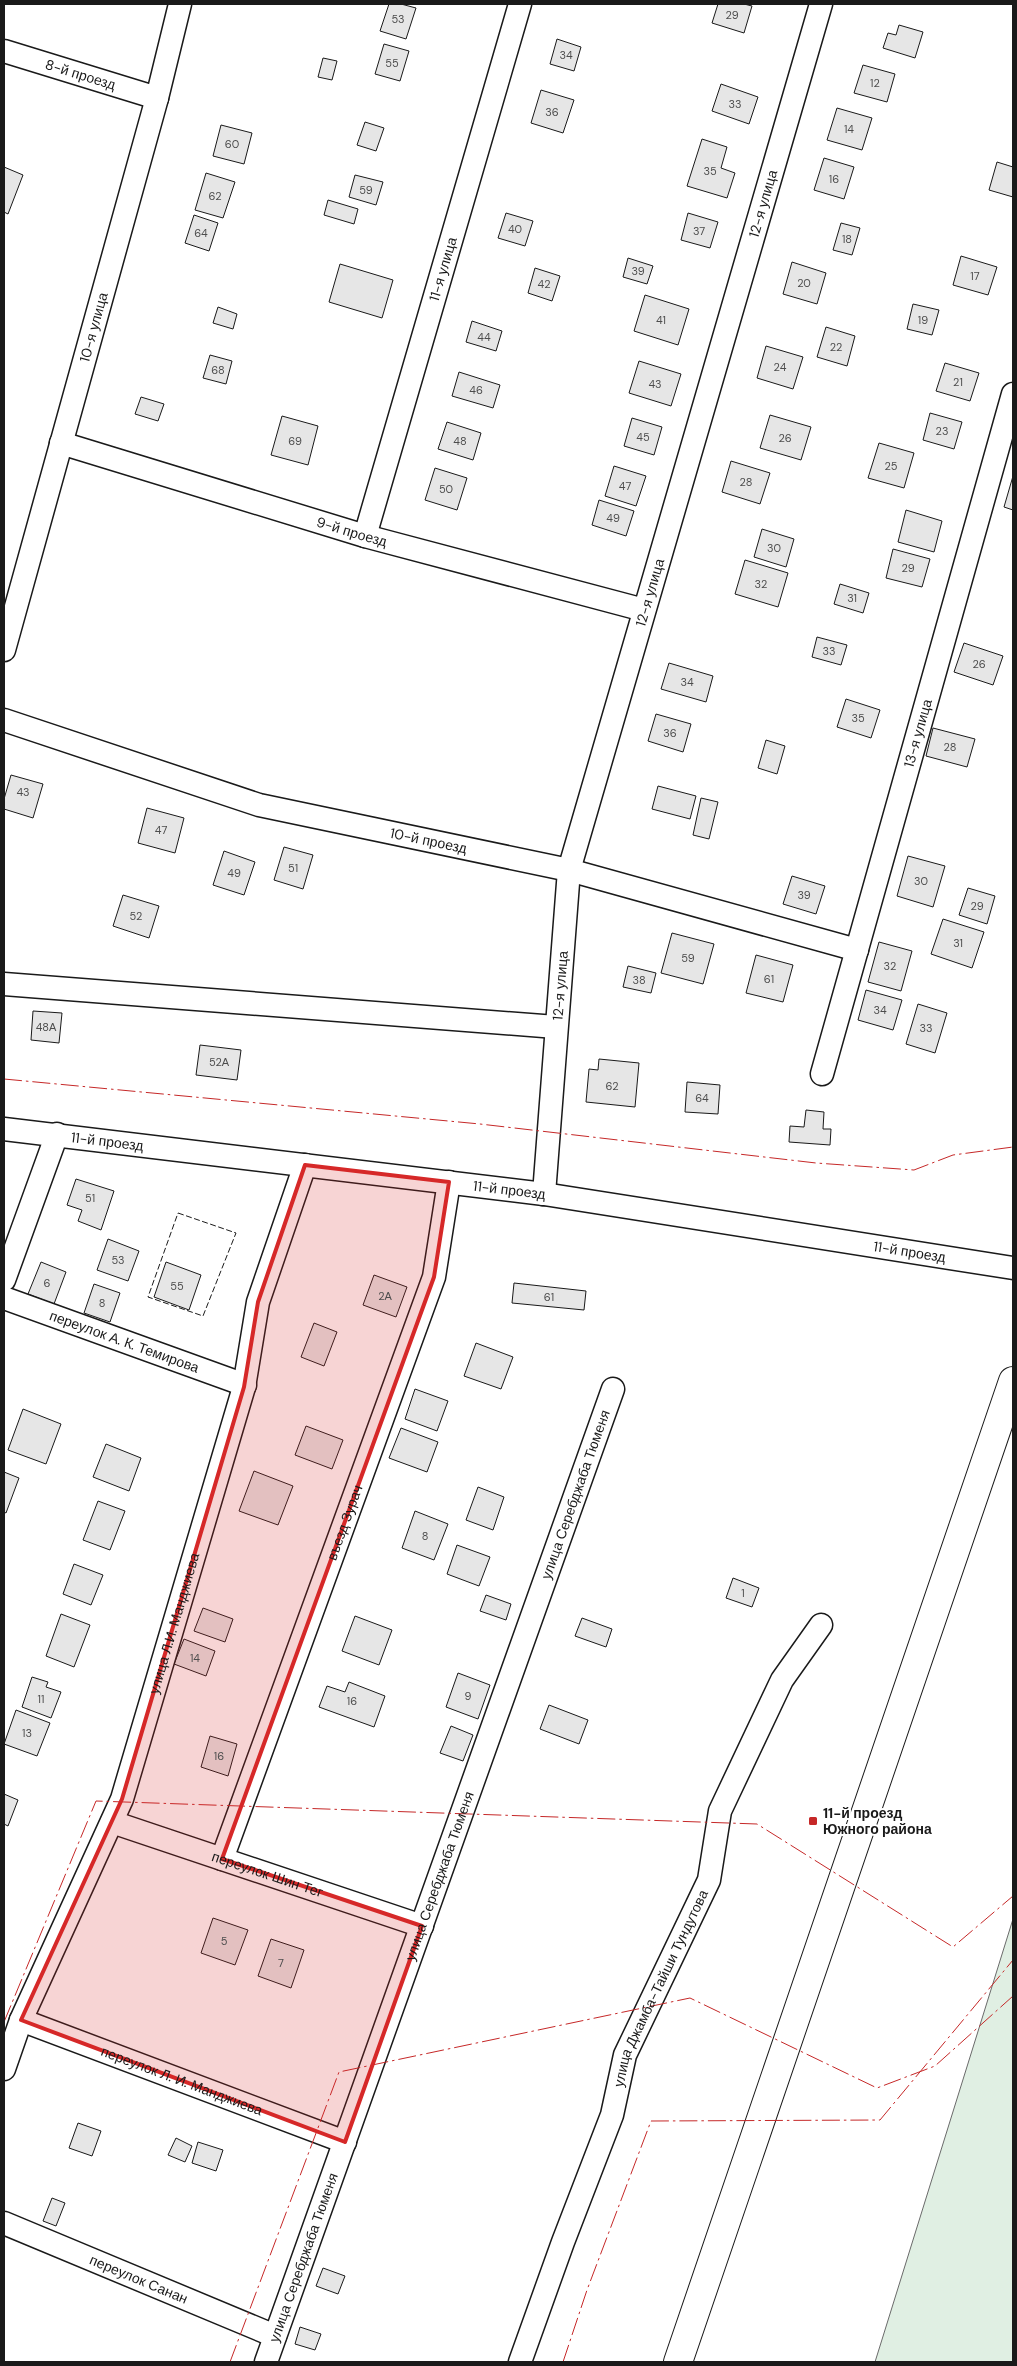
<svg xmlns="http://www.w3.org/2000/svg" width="1017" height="2366" viewBox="0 0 1017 2366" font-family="'DM Sans',sans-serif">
<rect width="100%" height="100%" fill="#fff"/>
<path fill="#e0efe3" stroke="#6a6a6a" d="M1013,1919v443h-138z"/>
<path fill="#e6e6e6" stroke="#1a1a1a" d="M389,4h12l15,4 -10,31 -26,-8z
M718,4h26l8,2 -8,27 -32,-10z
M899,25l24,7 -8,26 -32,-10 5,-15 8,2z
M557,39l24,8 -7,24 -24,-7z
M384,44l25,7 -9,30 -25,-7z
M323,58l14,3 -5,19 -14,-3z
M863,65l32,9 -8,28 -33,-9z
M721,84l37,13 -9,27 -37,-13z
M541,90l33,10 -11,33 -32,-10z
M837,108l35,10 -10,32 -35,-10z
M365,122l19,6 -8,23 -19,-6z
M221,125l31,8 -8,31 -31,-8z
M702,139l25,8 -6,21 14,5 -8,25 -40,-12z
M824,158l30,9 -10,32 -30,-9z
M997,162l16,5v30l-24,-7z
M4,167l19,8 -15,39 -4,-2z
M206,173l29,9 -12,36 -28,-8z
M355,175l28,7 -7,23 -27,-8z
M328,200l30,9 -4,15 -30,-9z
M506,213l27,8 -8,25 -27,-8z
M688,213l30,9 -8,26 -29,-8z
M194,215l24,8 -9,28 -24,-8z
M841,223l19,5 -8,27 -19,-5z
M961,256l36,11 -9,28 -35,-10z
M628,258l25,8 -6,18 -24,-7z
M792,262l34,11 -9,31 -34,-10z
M340,264l53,16 -11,38 -53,-16z
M535,268l25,8 -8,25 -24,-8z
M645,295l44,14 -11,36 -44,-14z
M913,304l26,6 -7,25 -25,-6z
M218,307l19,7 -4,15 -20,-6z
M472,321l30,10 -6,20 -30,-9z
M826,327l29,9 -8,30 -30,-9z
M766,346l37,11 -10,32 -36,-11z
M210,355l22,6 -6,23 -23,-6z
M639,361l42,13 -10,32 -42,-13z
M945,363l34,10 -9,28 -34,-10z
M459,372l41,13 -7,23 -41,-12z
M141,397l23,7 -6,17 -23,-7z
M930,413l32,9 -8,27 -31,-9z
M770,415l41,12 -10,33 -41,-12z
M282,416l36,10 -10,39 -37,-10z
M632,418l30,9 -8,28 -30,-9z
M447,422l34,11 -8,27 -35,-11z
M879,443l35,10 -10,35 -36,-10z
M731,461l39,12 -10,31 -38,-12z
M614,466l32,10 -10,30 -31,-10z
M435,468l32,10 -10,32 -32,-10z
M1013,476v34l-9,-3z
M599,500l35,11 -8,25 -34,-11z
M906,510l36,11 -8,31 -36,-10z
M762,529l32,10 -8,28 -32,-10z
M893,549l37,10 -8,28 -36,-9z
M745,560l43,13 -10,34 -43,-13z
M840,584l29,9 -6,20 -29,-9z
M817,637l30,8 -6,20 -29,-8z
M964,643l39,13 -10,29 -39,-13z
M669,663l44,13 -7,26 -45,-13z
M846,699l34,11 -9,28 -34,-11z
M656,714l35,10 -8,28 -35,-11z
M933,728l42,11 -8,28 -41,-11z
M766,740l19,6 -8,28 -19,-6z
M11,775l32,9 -10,34 -29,-9v-10z
M658,786l38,10 -6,23 -38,-10z
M701,798l17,4 -9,37 -16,-4z
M147,808l37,10 -9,35 -37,-10z
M284,847l29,8 -10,34 -29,-9z
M224,851l31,11 -11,33 -31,-10z
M908,856l37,10 -12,41 -36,-11z
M792,876l33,10 -9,28 -33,-10z
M968,888l27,8 -8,28 -28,-9z
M123,895l36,11 -10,32 -36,-12z
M943,919l41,13 -12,36 -41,-14z
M672,933l42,11 -11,40 -42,-11z
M879,942l33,9 -11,40 -33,-9z
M756,955l37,10 -10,37 -37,-9z
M628,966l28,7 -5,20 -28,-6z
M866,990l36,10 -9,30 -35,-10z
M918,1004l29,9 -12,40 -29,-9z
M33,1011l29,2 -3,30 -28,-3z
M200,1045l41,5 -4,30 -41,-5z
M599,1059l40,4 -4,44 -49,-5 3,-33 9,1z
M687,1082l33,3 -2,29 -33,-2z
M806,1110l18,2 -1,17h8l-1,16 -41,-3 1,-16 14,1z
M76,1179l38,12 -13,39 -23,-9 4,-11 -15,-5z
M108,1239l31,12 -11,30 -31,-11z
M41,1262l25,10 -12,32 -26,-10z
M166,1262l35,13 -12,35 -35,-13z
M374,1275l33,12 -11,30 -33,-12z
M514,1283l72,8 -2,19 -72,-7z
M94,1284l26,9 -10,29 -26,-9z
M314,1323l23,9 -13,34 -23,-9z
M476,1343l37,14 -12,32 -37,-13z
M415,1389l33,12 -11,30 -32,-12z
M23,1409l38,15 -15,40 -38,-14z
M306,1426l37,14 -11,29 -37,-14z
M401,1428l37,14 -11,30 -38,-14z
M106,1444l35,14 -12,33 -36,-14z
M254,1471l39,15 -15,39 -39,-14z
M4,1472l15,6 -13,35 -2,-1z
M478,1487l26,10 -11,33 -27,-10z
M98,1501l27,10 -15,39 -27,-10z
M415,1511l33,13 -14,36 -32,-12z
M457,1545l33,12 -11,29 -32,-12z
M74,1564l29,11 -12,30 -28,-11z
M733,1578l26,10 -7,19 -26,-9z
M486,1595l25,9 -5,16 -26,-9z
M203,1608l30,11 -8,23 -31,-11z
M61,1614l29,11 -16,42 -28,-11z
M355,1616l37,14 -13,35 -37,-14z
M582,1618l30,11 -6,18 -31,-11z
M184,1639l31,12 -9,25 -32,-12z
M458,1673l32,12 -12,34 -32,-12z
M32,1677l16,5 -2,5 15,5 -10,26 -29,-11z
M349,1682l36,14 -11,31 -55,-20 8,-21 18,6z
M549,1705l39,15 -9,24 -39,-15z
M16,1710l34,13 -13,33 -33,-12z
M451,1726l22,9 -10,26 -23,-8z
M210,1736l27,8 -9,32 -27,-9z
M4,1794l14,6 -10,26 -4,-2z
M213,1918l35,12 -13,35 -34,-12z
M271,1939l33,11 -13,38 -33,-12z
M78,2123l23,8 -9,25 -23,-8z
M176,2138l16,8 -7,16 -17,-7z
M198,2142l25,8 -7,21 -24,-8z
M52,2198l13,5 -9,23 -13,-5z
M323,2268l22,8 -7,18 -22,-8z
M300,2327l21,7 -6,16 -20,-6z"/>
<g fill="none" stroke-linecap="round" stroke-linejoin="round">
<g stroke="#1a1a1a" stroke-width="25">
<g id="minor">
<path id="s1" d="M4,51l153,47"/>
<path id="s2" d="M61,443l304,93 279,74"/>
<path id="s3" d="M365,536l155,-532"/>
<path id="s4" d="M4,650l153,-552 23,-94"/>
<path id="s5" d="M4,720l255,85 310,65 288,80"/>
<path d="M4,984l552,43"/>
<path id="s6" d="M822,1074l191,-680"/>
<path id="s7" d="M4,1129l540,65 469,74"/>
<path id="s8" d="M544,1194l25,-324 252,-866"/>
<path d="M4,1280l53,-146"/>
<path id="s9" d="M4,1298l241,87"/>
<path id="s10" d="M112,1822l310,104"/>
<path id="s11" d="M222,1859l212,-582 15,-95"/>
<path id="s12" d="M21,2020l324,122"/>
<path id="s13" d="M4,2069l17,-49 101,-221 122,-412 14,-85 47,-137"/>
<path id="s14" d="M4,2223l271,113"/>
<path id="s15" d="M266,2362l347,-973"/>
<path id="s16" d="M520,2362l43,-120 49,-127 13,-60 84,-175 11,-69 62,-131 39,-55"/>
</g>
</g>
<g stroke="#1a1a1a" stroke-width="30">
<path id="highway" d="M678,2362l335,-981"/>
</g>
<use href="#minor" stroke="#fff" stroke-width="22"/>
<use href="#highway" stroke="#fff" stroke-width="28"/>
<path stroke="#1a1a1a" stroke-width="1" stroke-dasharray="6 2.5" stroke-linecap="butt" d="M178,1213l58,20 -33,83 -55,-19z"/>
<path stroke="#c62828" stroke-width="1" stroke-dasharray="18 4 2.5 4" stroke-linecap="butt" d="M4,1079l476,45 336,39 98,7 39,-15 60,-8
M4,2022l92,-221 661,23 196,123 60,-51
M230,2362l109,-290 351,-74 187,90 58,-22 78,-70
M563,2362l24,-72 64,-169 229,-1 133,-160"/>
</g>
<path fill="#d62828" fill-opacity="0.2" stroke="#d62828" stroke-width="4" stroke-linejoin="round" d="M305,1165l144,17 -15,95 -212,582 200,67 -77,216 -324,-122 101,-221 122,-412 14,-85z"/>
<rect fill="#c62828" stroke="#fff" stroke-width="2" x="808" y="1816" width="10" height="10" rx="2.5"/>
<g text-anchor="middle" stroke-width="4" stroke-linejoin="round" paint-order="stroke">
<g font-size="11" fill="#4d4d4d">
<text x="732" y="19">29</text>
<text x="398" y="23">53</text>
<text x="566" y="59">34</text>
<text x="392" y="67">55</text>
<text x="875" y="87">12</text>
<text x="735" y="108">33</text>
<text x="552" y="116">36</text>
<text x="849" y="133">14</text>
<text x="232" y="148">60</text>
<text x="710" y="175">35</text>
<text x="834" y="183">16</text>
<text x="366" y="194">59</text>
<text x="215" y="200">62</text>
<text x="515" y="233">40</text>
<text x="699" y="235">37</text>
<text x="201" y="237">64</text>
<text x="847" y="243">18</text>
<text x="638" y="275">39</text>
<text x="975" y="280">17</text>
<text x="804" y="287">20</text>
<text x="544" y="288">42</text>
<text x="661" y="324">41</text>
<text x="923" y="324">19</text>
<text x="484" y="341">44</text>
<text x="836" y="351">22</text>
<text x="780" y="371">24</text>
<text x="218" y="374">68</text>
<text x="958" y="386">21</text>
<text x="655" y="388">43</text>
<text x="476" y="394">46</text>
<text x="942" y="435">23</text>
<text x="643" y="441">45</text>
<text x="785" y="442">26</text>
<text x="295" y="445">69</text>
<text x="460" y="445">48</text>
<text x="891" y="470">25</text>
<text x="746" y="486">28</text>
<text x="625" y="490">47</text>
<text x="446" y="493">50</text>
<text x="613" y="522">49</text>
<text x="774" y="552">30</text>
<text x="908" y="572">29</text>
<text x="761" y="588">32</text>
<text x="852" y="602">31</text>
<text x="829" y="655">33</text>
<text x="979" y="668">26</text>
<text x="687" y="686">34</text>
<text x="858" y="722">35</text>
<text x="670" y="737">36</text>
<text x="950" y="751">28</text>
<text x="23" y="796">43</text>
<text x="161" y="834">47</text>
<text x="293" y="872">51</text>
<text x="234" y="877">49</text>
<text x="921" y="885">30</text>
<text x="804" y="899">39</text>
<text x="977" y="910">29</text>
<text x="136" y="920">52</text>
<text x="958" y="947">31</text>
<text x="688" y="962">59</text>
<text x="890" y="970">32</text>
<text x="769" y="983">61</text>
<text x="639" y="984">38</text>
<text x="880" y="1014">34</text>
<text x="46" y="1031">48А</text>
<text x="926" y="1032">33</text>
<text x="219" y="1066">52А</text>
<text x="612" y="1090">62</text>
<text x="702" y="1102">64</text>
<text x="90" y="1202">51</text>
<text x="118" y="1264">53</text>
<text x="47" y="1287">6</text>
<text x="177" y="1290">55</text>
<text x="385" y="1300">2А</text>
<text x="549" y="1301">61</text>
<text x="102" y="1307">8</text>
<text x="425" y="1540">8</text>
<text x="743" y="1597">1</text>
<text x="195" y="1662">14</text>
<text x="468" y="1700">9</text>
<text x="41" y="1703">11</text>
<text x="352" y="1705">16</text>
<text x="27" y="1737">13</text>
<text x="219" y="1760">16</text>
<text x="224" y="1945">5</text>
<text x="281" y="1967">7</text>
</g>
<g font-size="14" fill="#1a1a1a" stroke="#fff">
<text dy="5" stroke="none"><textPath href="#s1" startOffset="80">8-й проезд</textPath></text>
<text dy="5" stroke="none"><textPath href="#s8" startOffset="1019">12-я улица</textPath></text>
<text dy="5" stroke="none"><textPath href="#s3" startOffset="278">11-я улица</textPath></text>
<text dy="5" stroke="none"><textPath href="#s4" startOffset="335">10-я улица</textPath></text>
<text dy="5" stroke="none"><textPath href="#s2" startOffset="304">9-й проезд</textPath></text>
<text dy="5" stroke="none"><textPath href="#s8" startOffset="614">12-я улица</textPath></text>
<text dy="5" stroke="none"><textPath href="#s6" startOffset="354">13-я улица</textPath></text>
<text dy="5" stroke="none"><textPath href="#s5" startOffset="442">10-й проезд</textPath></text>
<text dy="5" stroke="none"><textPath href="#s8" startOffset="209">12-я улица</textPath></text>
<text dy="5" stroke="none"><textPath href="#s7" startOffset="104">11-й проезд</textPath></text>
<text dy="5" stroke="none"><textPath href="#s7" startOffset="509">11-й проезд</textPath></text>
<text dy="5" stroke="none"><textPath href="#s7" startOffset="914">11-й проезд</textPath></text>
<text dy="5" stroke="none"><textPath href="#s9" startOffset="128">переулок А. К. Темирова</textPath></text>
<text dy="5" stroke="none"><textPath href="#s15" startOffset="921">улица Серебджаба Тюменя</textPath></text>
<text dy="5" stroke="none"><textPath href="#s11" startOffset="358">въезд Зурач</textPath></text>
<text dy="5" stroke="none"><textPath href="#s13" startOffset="478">улица Л.И. Манджиева</textPath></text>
<text dy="5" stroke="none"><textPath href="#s10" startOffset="164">переулок Шин Тег</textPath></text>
<text dy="5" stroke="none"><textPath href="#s15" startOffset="516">улица Серебджаба Тюменя</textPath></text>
<text dy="5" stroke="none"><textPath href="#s16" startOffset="400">улица Джамба-Тайши Тундутова</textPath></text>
<text dy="5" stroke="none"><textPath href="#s12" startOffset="172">переулок Л. И. Манджиева</textPath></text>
<text dy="5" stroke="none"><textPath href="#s15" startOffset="111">улица Серебджаба Тюменя</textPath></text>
<text dy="5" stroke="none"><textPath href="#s14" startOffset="146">переулок Санан</textPath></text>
</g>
<g font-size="14" font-weight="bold" fill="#1a1a1a" stroke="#fff" text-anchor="start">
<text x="823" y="1818">11-й проезд<tspan x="823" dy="16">Южного района</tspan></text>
</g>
</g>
<rect width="1017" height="2366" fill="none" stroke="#1a1a1a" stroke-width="10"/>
</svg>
